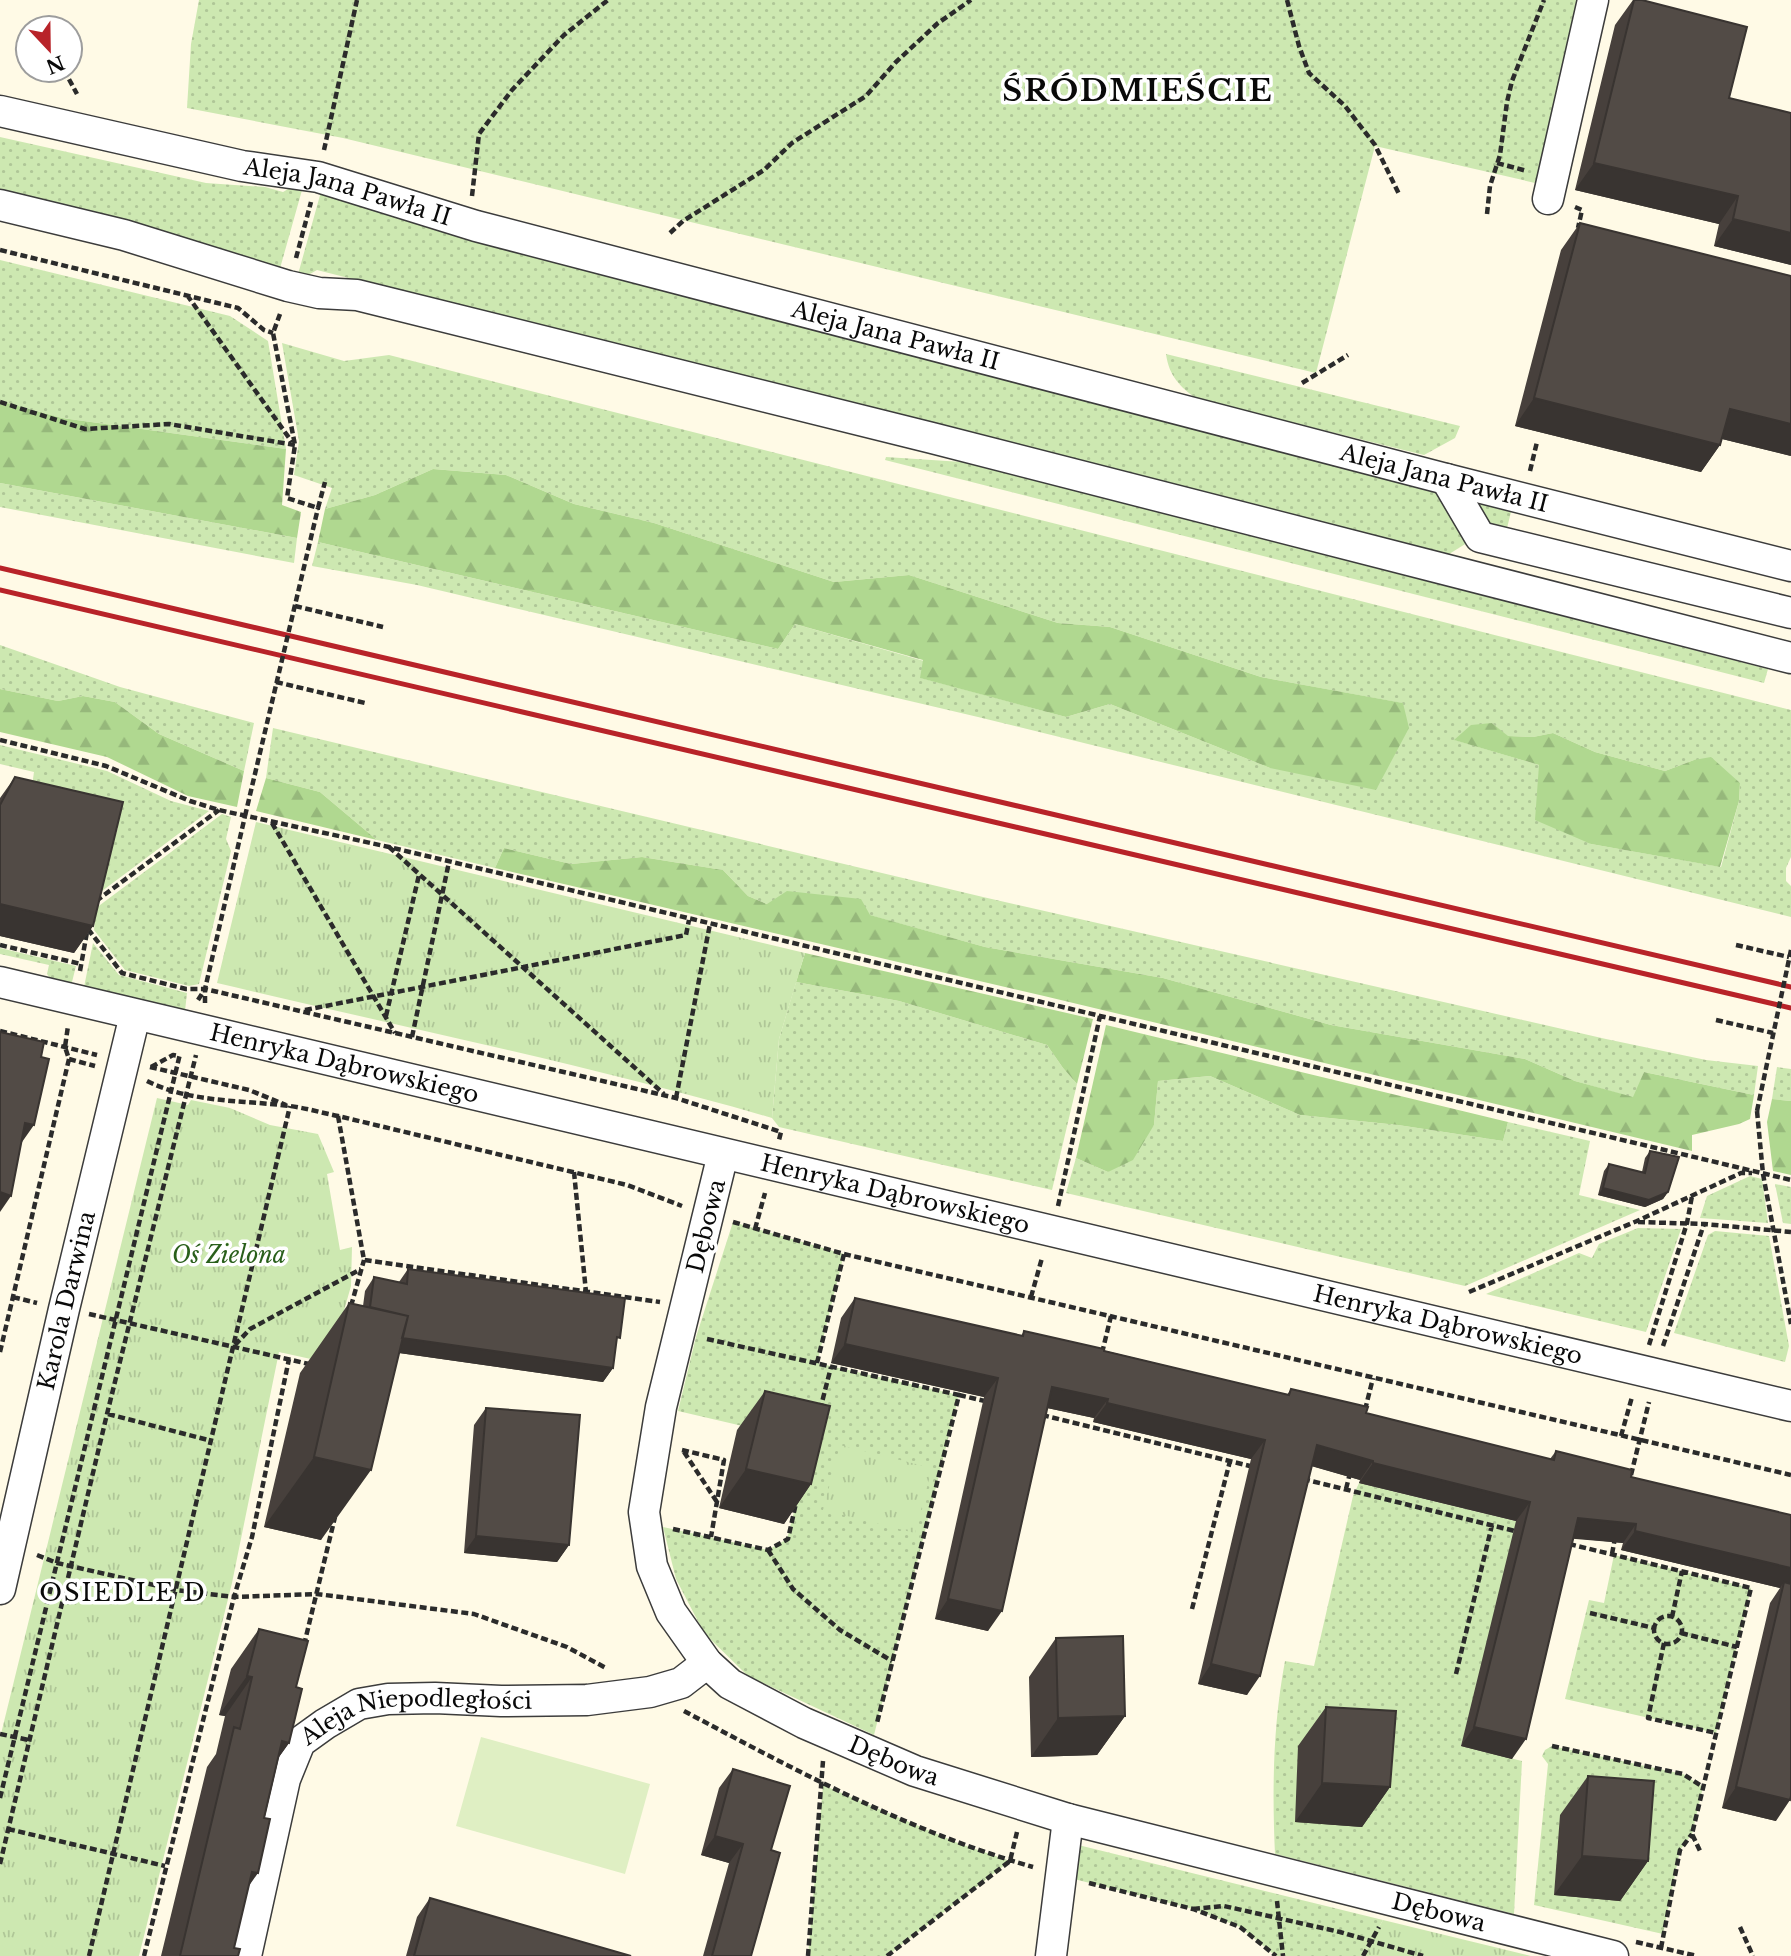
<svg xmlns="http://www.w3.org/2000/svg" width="1791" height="1956" viewBox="0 0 1791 1956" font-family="'Libre Baskerville',serif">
<defs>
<pattern id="grass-dots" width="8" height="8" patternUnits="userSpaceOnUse" patternTransform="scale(1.75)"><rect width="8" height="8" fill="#cde8b1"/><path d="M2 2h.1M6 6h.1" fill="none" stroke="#afc697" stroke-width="1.8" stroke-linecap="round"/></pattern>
<pattern id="forest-firs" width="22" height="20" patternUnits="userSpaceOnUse" patternTransform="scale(1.75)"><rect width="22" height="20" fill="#b0d890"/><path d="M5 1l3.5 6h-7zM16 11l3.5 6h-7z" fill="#96b87b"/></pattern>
<pattern id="park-tufts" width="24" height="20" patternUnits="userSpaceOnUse" patternTransform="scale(1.75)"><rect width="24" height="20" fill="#cde8b1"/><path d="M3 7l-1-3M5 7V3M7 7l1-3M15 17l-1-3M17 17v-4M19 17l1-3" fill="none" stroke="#afc697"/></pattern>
</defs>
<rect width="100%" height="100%" fill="#fffae6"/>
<path fill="url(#grass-dots)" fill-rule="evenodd" d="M199,0h1380l-35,185 -169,-39 -59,227 -973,-235 -156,-30 4,-64z
M0,137l206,46 59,4 18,5 17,-10 4,1 -25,89 -279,-81z
M322,188l147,50 959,252 11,4 31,47 -24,15 -1129,-286 -16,9 -4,-1z
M0,260l230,56 38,25 18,108 -224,-31 -62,-17z
M282,343l62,18 45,-6 1402,355v147l-5,11v13l5,5v31l-813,-200 -561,-132 -105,-19 6,-24 460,107 17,-25 129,37 -3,17 145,39 44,-13 160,64 132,-65 -141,-26 -151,-50 -52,-4 -149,-48 -75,7 -180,-59 -80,-19 -68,-29 -73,-6 -58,26 -50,14 7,-21 -38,-13 5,-34zM1492,723l15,13 26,1 20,-4 42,19 70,19 29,-11 46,23 -1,18 -18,66 -130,-23 -52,-79 -84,-25z
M1166,354l294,72 -5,12 -31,17 -227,-56c-17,-12 -28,-23 -31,-45z
M886,457l76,5 806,207 -4,14 -879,-223z
M0,483l297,55 -3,25 -294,-56z
M1474,502l37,10 -5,20 -22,-5z
M0,645l120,42 134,36 -10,48 -85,-37 -44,-32 -32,-6 -25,5 -58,-12z
M273,728l710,169 623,142 100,21 52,6 -4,29 -110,-23 -10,26 -59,-17 -50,-22 -194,-34 -168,-47 -178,-31 -116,-32 -102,-11 -19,-8 -25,-26 -81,-13 -71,7 -67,-16 -9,20 -118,-28 -57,-48 -54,-14z
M0,745l107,26 64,30 38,10 -115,86 24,-69 -89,-21 5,-35 -34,-8z
M222,814l9,3 -5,22 5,12 -32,133 -10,2 -64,-16 -31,-40 2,-22z
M93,943l26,32 68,18 -2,18 -101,-24z
M0,948l76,18 -4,16 -3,2 -19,-6 -3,-4 2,-9 -49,-11z
M796,982l103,19 148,44 16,23 14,16 -25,106 -273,-63 -7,-9 7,-79z
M1777,1067l14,2v32l-19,-2z
M1210,1076l90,39 98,10 105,16 5,-19 82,19 -11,54 61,15 -175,76 -399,-93 10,-35 32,14 46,-47 4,-44z
M1750,1176l12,3 6,44 -68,-5 7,-22z
M1775,1184l16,3v37l-8,-1z
M733,1222l111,32 -27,109 142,32 -85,340 -126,-59 -44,-43 -28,-54 -13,-52 105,23 19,-11 25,-97 -134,-31 18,-74z
M1638,1228l43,1 -35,103 -160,-38 93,-41 13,5 7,-14z
M1715,1231l54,5 20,110 -4,16 -111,-29 34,-98z
M1359,1483l165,40 -63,223 61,15 -8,153 -239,-60c-3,-64 -2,-130 10,-193l29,5 39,-170z
M1614,1555l137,33 -35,145 -151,-34 24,-99 15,3z
M1552,1746l131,28 20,13 -11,47 -12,16 -17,84 -129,-29 14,-141 -6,-8 3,-6z
M823,1785l135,58 52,18 -123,95h-79z
M1066,1842l317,78 -20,36h-87l-36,-29 -47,-18 -131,-33z"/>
<path fill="url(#forest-firs)" d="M0,401l62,17 224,31 -4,56 19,7 -4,26 -297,-55z
M433,469l73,6 68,29 80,19 180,59 75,-7 149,48 52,4 151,50 142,26 6,25 -33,62 -106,-22 -160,-64 -44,13 -146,-39 3,-18 -128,-36 -17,25 -460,-107 7,-33 50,-14z
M0,689l58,12 25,-5 32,6 44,32 85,37 -7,36 -49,-11 -81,-39 -107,-25z
M1492,723l16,13 25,1 20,-4 42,19 70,19 29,-11 17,-3 29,26 -1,18 -19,66 -129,-23 -56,-24 4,-55 -85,-25 17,-15z
M266,778l54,14 57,48 -121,-29z
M504,848l67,16 71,-7 81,13 25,26 19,8 20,-13 74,8 9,16 115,32 178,31 168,47 194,34 50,22 58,16 11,-25 110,23 -4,24 -11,5 -47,11v16l-648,-155 -549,-128z
M805,953l288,66 -16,65 -14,-16 -16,-23 -148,-44 -103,-19z
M1106,1025l402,97 -5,19 -105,-16 -98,-10 -90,-39 -52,5 -4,44 -21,35 -25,12 -32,-14z
M1772,1099l19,2v74l-18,-4 -6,-49z"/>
<path fill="url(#park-tufts)" d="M256,822l549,131 -26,86 -7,79c-183,-53 -370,-91 -555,-135z
M157,1098l31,7 3,-5 39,8 40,17 48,9 16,38 -7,2 13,76 12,-3 -1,39 -22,77 -50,-11 -47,231 -93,373h-139v-218z
M840,1445l92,23 -17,65 -92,-23z
M1383,1920l148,36h-168z"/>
<path fill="#dfefc3" d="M481,1737l169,47 -25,90 -169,-48z"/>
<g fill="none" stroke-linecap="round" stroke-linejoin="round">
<g stroke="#3c3c3c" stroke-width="33">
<g id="minor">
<path id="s1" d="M0,111l242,55 76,11 158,49 970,253 345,87"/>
<path d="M1548,199l45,-199"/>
<path d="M0,205l124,30 164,51 31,7 38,2 575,143 859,220"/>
<path d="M1446,479l34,58 311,76"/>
<path id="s2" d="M0,982l1791,424"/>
<path id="s3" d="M723,1154l-62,253 -17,105 8,54 19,46 36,51 23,21 74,39 111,48 153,48 545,137"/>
<path id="s4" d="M0,1589l64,-280 71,-294"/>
<path id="s5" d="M246,1956l39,-177 15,-37 25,-18 34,-20 29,-5 47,-1 66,3 86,-1 63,-8 31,-9 26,-20"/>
<path d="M1051,1956l17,-137"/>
</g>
</g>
<path stroke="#2b2b2b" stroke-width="4.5" stroke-dasharray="7 3.5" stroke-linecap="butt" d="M1287,0l12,46 10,27 36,33 30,39 24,49
M64,70l13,24
M324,150l33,-150
M1497,163l30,8
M472,196l7,-62 33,-44 52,-55 44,-35
M1575,207l7,3 -4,18
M1487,214l3,-28 10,-31 7,-53 5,-21 32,-81
M670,233l13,-12 81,-51 28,-27 74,-47 30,-34 42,-39 33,-23
M0,250l238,58 26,22 9,3
M296,258l15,-56
M187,295l105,147
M280,314l-7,19 22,112 -8,53 31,10 7,-26
M1302,383l46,-28
M0,402l85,27 84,-5 126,21
M1530,471l7,-29
M295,606l88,21
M276,682l89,21
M0,740l106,26 84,35 29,9 170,37 1402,333
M272,823l123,210
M389,847l275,247
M96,901l123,-91
M88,929l34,44 64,16h19l471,109 105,34 -2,8
M0,945l81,19
M1736,945l53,12
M80,971l7,-39
M198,1000l7,-11
M205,1003v-14l40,-173
M305,1010l381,-75 3,-15
M386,1016l33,-141
M1716,1020l57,13
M0,1031l97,24
M412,1037l37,-175
M69,1059l26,7
M150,1067l99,23 37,15
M151,1067l22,-12 5,1
M147,1081c44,22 95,19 143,25 16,2 32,7 48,10l289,69 55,21
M676,1098l34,-174
M1757,1111l6,63 28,150
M338,1116l26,144 296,42
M574,1172l12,120
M1058,1206l42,-190
M733,1222l111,32 947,221
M1638,1222l66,2 87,8
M755,1229l10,-36
M1469,1292l168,-71 104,-48h11
M13,1297l24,6
M1031,1297l11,-39
M351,1306l13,-46
M89,1314l220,50
M707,1339l252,56 -82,328
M235,1345l15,-16 111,-60
M1649,1345l38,-122 5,-27
M1663,1346l41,-122
M0,1352l69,-293 -4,-12 3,-21
M1102,1353l9,-37
M817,1363l27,-109
M959,1395l30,7
M820,1410l11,-43
M1365,1410l8,-32
M108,1414l104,27
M1042,1415l212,52
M1621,1436l11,-39
M682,1450l42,10 -13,77
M684,1452l33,50
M1631,1475l18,-73
M1303,1479l216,53
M1346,1489l4,-16
M673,1529l95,21 20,-11 8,-36
M1569,1544l182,44 -59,246 9,19
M768,1550l25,39 47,41 52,31
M1612,1554l3,-16
M37,1555l20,8 119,27 58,7 83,-3 157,20 93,33 39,21
M1192,1609l38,-148
M1590,1613l64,15
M1654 1630a14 14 0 1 1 28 0a14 14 0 1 1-28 0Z
M1672,1617l10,-46
M1681,1633l56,14
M1664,1643l-16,75 68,15
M304,1645l31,-128
M1456,1674l36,-149
M684,1711c113,60 226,121 349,156
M0,1734l29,6
M1552,1746l131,28 20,13
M0,1798l180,-744
M8,1829l157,37
M0,1864l107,-450 89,-359
M1089,1883l104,26 47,18 36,29
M1277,1901l6,55
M1193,1909l31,-3 116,26 83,24
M1740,1927l13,29
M1636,1942l61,14
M1661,1948l19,-98 12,-16
M89,1956l201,-850
M144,1956l90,-359 18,-60 37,-178
M808,1956l15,-195
M887,1956l123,-95 7,-29
M1363,1956l16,-29"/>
<use href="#minor" stroke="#fff" stroke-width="30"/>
<path stroke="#b82329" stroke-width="5" d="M0,568l1791,419
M0,590l1791,418"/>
<path stroke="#2b2b2b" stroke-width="4.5" stroke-dasharray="7 3.5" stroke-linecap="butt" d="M245,816l73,-308
M1757,1111l34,-161"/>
</g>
<path fill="#47403c" d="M1633,0h9l87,98 62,15v152l-77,-19 5,-22 -144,-34 40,-165z
M1580,223l211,233 -69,-17 -2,6 -19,27 -186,-46 46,-176z
M15,777l78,149 -19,27 -74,-17v-138z
M1650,1151l18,41 -5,7 -18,8 -47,-12 6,-24 5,-7 33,8 3,-14z
M408,1269l208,75 -3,24 -10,14 -204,-29 -78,187 -57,-13 36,-154 49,-70 14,3 2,-15 9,-14 25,5z
M855,1298l166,38 3,-5 263,64 4,-6 75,24 184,46 6,-8 75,26 160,38 -15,306 -54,-13 48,-205 10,-15 -159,-38 2,-7 -50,-5 -61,221 -51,-13 55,-225 -157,-38 1,-3 -48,-14 -65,229 -49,-11 53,-225 -158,-37 1,-4 -47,-10 -59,223 -53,-12 49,-222 -153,-34 10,-45z
M765,1391l46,93 -27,40 -65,-16 18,-78z
M486,1408l83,137 -12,17 -93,-9 10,-128z
M259,1629l37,58 -7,56 -10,14 -45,191 4,8h-77l46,-189 9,-13 9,-38 -6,-1 12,-46z
M1056,1638l69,78 -28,39 -66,2 -2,-80z
M1326,1707l64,80 -28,40 -67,-5 3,-76z
M733,1769l38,81 -20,106h-48l26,-93 -28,-8 18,-67z
M1588,1776l60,85 -28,40 -66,-6 6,-80z
M430,1898l201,58h-225l11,-39z"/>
<path fill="#393431" d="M1594,163l144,33 -19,28 -144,-34z
M1733,219l58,14v32l-77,-19z
M1534,398l186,47 -19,27 -186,-46z
M1730,409l61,15v32l-81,-20z
M0,904l93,22 -19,27 -74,-17z
M25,1123l9,2 -19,27z
M1603,1188l65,4 -5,7 -18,8 -47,-12z
M0,1192l11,4 -11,16z
M366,1333l247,35 -10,14 -246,-35z
M845,1344l153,34 -14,19 -153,-34z
M1052,1387l56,12 -14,19 -56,-12z
M1107,1403l158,37 -14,19 -158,-37z
M1317,1445l56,16 -13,19 -56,-16z
M314,1457l57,13 -50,70 -57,-13z
M1373,1463l157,39 -14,19 -157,-38z
M746,1469l65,15 -27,40 -65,-16z
M1578,1518l58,6 -13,19 -59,-5z
M1635,1531l156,37v16l-7,-2 -4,6 -159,-38z
M476,1536l93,9 -12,17 -93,-9z
M948,1599l54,12 -14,20 -53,-12z
M1211,1664l49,12 -13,19 -49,-11z
M247,1676l5,1 -27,39 -6,-1z
M1125,1716l-28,39 -66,2 27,-39z
M1474,1727l52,12 -14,20 -51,-13z
M282,1741l7,2 -28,39z
M1322,1783l68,4 -28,40 -67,-5z
M1736,1787l54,13 -14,21 -54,-13z
M715,1836l28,8 -14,19 -28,-8z
M1582,1856l66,5 -28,40 -66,-6z
M252,1872l6,1 -28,40z"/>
<path fill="#524b46" stroke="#393431" stroke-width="2" d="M1634,0h8l105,27 -18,71 62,15v120l-58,-14 5,-23 -144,-33z
M1580,223l211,53v148l-61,-15 -10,36 -186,-47z
M15,777l108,25 -30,124 -93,-22v-99z
M0,1032l44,10 -3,15 8,2 -15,66 -9,-2 -14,73 -11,-4z
M1650,1151l29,6 -11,35 -19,8 -46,-12 6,-24 36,9z
M408,1269l217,29 -5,40 -3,-1 -4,31 -211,-30 6,-22 -38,-9 4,-30 33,7z
M855,1298l168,38 1,-5 80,18v2l185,44 2,-6 77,18 -2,6 188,47 2,-9 76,19 -1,7 160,38v53l-156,-37 1,-7 -58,-6 -52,221 -52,-12 56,-225 -157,-39v-2l-56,-16 -57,231 -49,-12 54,-224 -158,-37 1,-4 -56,-12 -50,224 -54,-12 50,-221 -153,-34z
M349,1303l59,13 -37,154 -57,-13z
M765,1391l65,15 -19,78 -65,-15z
M486,1408l94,7 -11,130 -93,-9z
M1784,1582l7,2v212l-1,4 -54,-13z
M259,1629l49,12 -12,46 6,2 -13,54 -7,-2 -18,77 6,1 -12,54 -6,-1 -18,76 6,1 -2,7h-58l54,-229 6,2 12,-52 -5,-1z
M1123,1636l2,80 -67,2 -2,-80z
M1326,1707l70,4 -6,76 -68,-4z
M733,1769l57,17 -19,64 9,3 -29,103h-39l31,-112 -28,-8z
M1588,1776l66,5 -6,80 -66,-5z
M430,1898l201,58h-217z"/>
<g text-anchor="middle" stroke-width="7" stroke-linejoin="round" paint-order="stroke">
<g font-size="23" fill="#090909" stroke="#fff">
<text dy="8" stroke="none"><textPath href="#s1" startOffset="357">Aleja Jana Pawła II</textPath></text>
<text dy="8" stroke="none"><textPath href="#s1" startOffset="924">Aleja Jana Pawła II</textPath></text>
<text dy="8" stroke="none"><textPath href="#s1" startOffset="1491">Aleja Jana Pawła II</textPath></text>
<text dy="8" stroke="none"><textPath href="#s2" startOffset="354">Henryka Dąbrowskiego</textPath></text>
<text dy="8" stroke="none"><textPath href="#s2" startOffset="920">Henryka Dąbrowskiego</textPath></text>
<text transform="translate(706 1226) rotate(-76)" y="8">Dębowa</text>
<text dy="8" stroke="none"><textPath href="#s4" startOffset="296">Karola Darwina</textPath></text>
<text dy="8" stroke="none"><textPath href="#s2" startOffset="1488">Henryka Dąbrowskiego</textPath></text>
<text dy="8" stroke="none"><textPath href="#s5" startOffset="345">Aleja Niepodległości</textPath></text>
<text dy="8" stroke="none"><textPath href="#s3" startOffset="746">Dębowa</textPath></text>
<text dy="8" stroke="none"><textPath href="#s3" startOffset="1312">Dębowa</textPath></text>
</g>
<g font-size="23" font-style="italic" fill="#295f1b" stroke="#fff">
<text x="229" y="1263">Oś Zielona</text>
</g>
<g font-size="24" letter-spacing="2" fill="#090909" stroke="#fff">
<text x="123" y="1601">OSIEDLE D</text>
</g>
<g font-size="30" font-weight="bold" letter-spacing="2" fill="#090909" stroke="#fff">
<text x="1138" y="101">ŚRÓDMIEŚCIE</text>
</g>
</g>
<g transform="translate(49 49) rotate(158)"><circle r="33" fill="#ffffff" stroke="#9d9d9d" stroke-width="2"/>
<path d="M0-5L12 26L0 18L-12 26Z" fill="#b82329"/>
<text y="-10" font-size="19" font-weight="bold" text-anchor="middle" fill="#090909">N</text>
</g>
</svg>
